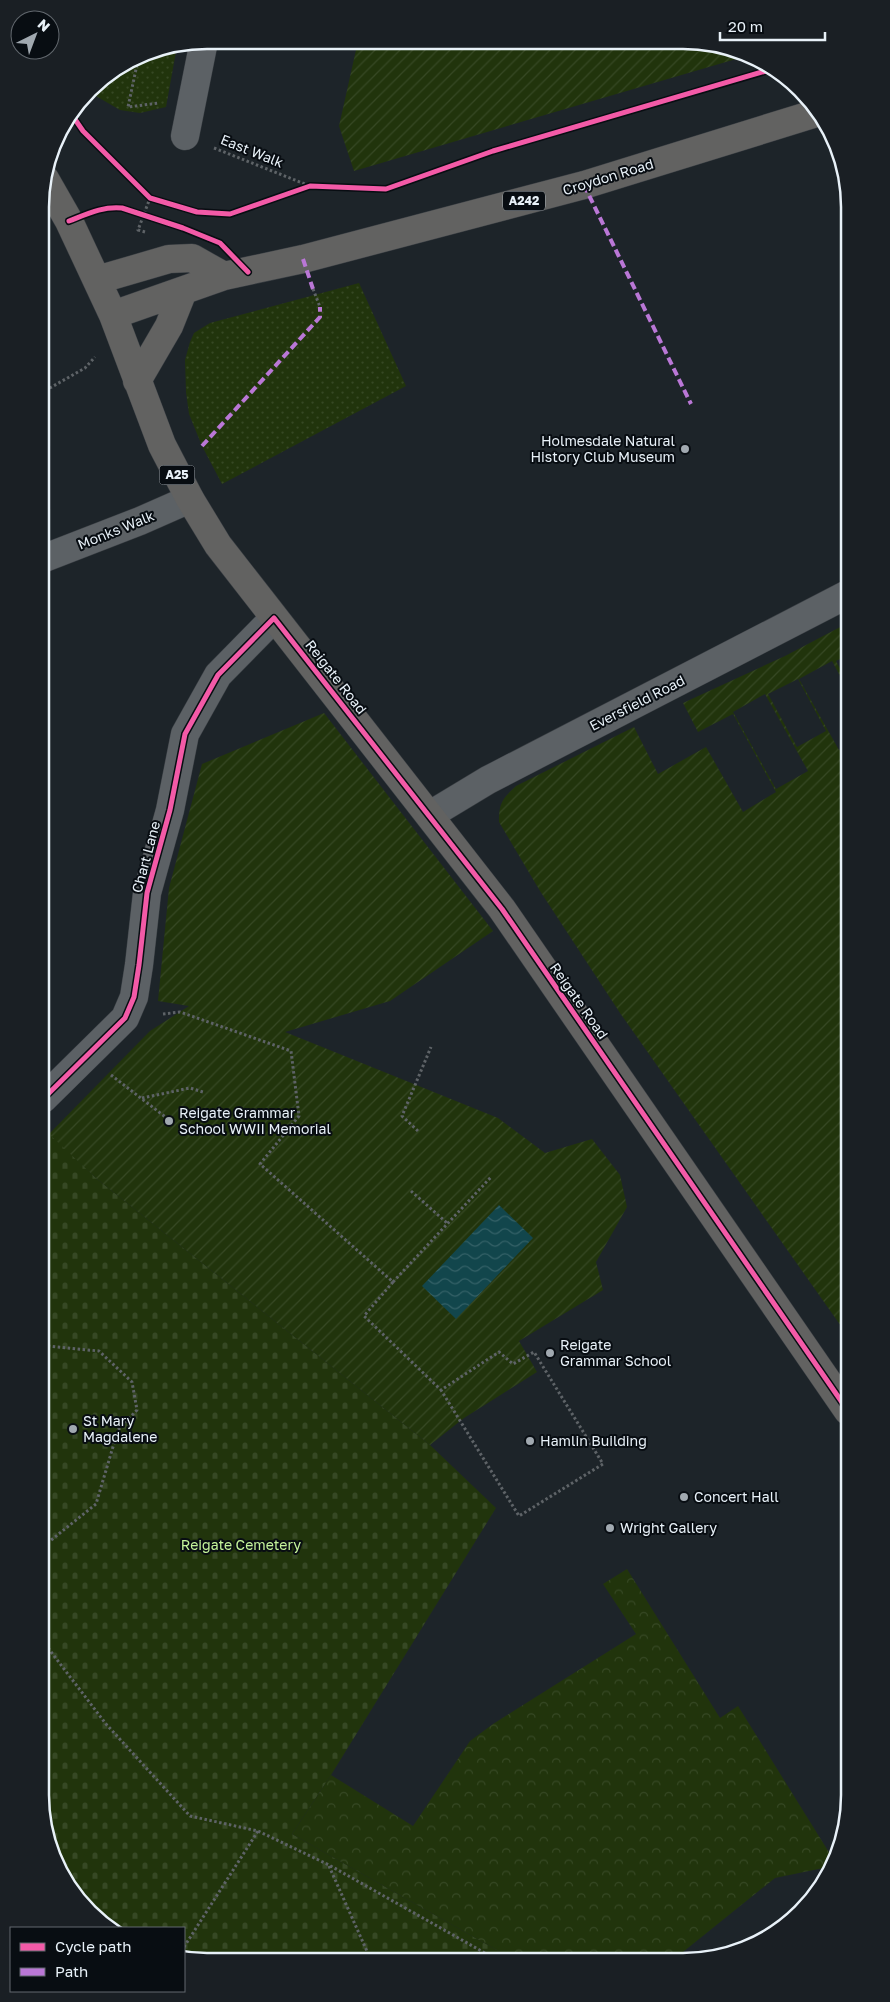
<svg xmlns="http://www.w3.org/2000/svg" width="890" height="2002" viewBox="0 0 890 2002" font-family="'Golos Text',sans-serif">
<defs>
<pattern id="grass-dots" width="8" height="8" patternUnits="userSpaceOnUse" patternTransform="scale(1.25)"><rect width="8" height="8" fill="#21340c"/><path d="M2 2h.1M6 6h.1" fill="none" stroke="#364824" stroke-width="1.8" stroke-linecap="round"/></pattern>
<pattern id="cemetery-stones" width="16" height="16" patternUnits="userSpaceOnUse" patternTransform="scale(1.25)"><rect width="16" height="16" fill="#21340c"/><path d="M2 7V4a2 2 0 0 1 4 0v3zM10 15v-3a2 2 0 0 1 4 0v3z" fill="#364824"/></pattern>
<pattern id="park-crowns" width="20" height="18" patternUnits="userSpaceOnUse" patternTransform="scale(1.25)"><rect width="20" height="18" fill="#21340c"/><path d="M2 6a3 3 0 1 1 6 0M12 15a3 3 0 1 1 6 0" fill="none" stroke="#364824"/></pattern>
<pattern id="garden-furrows" width="10" height="10" patternUnits="userSpaceOnUse" patternTransform="scale(1.25)"><rect width="10" height="10" fill="#21340c"/><path d="M-1 1l2-2M0 10L10 0M9 11l2-2" fill="none" stroke="#364824"/></pattern>
<pattern id="water-waves" width="16" height="10" patternUnits="userSpaceOnUse" patternTransform="scale(1.25)"><rect width="16" height="10" fill="#12464c"/><path d="M0 5q4-4 8 0t8 0" fill="none" stroke="#346167"/></pattern>
</defs>
<rect width="100%" height="100%" fill="#1d2429"/>
<path fill="url(#grass-dots)" d="M177,46l-11,61 -26,6 -20,-3 -31,-18 8,-10 47,-29z
M359,283l47,103 -184,98 -20,-38 -13,-32 -3,-22 -1,-32 5,-18 4,-9 16,-10z"/>
<path fill="url(#cemetery-stones)" d="M43,1127l54,52 333,266 66,63 -165,267 -39,59 217,123 -325,2v-31h-71l-16,-8 -34,-41 -17,-41z"/>
<path fill="url(#park-crowns)" d="M627,1569l93,149 18,-12 97,156 -2,4 -58,12 -97,78 -169,1 -217,-123 39,-59 82,51 57,-85 23,-17 143,-90 -33,-50z"/>
<path fill="url(#garden-furrows)" fill-rule="evenodd" d="M358,41l357,2 28,14 -389,114 -15,-45z
M846,624v32l-10,5 10,19v7l-14,-26 -33,18 40,71 7,-3 2,589 -228,-323 -80,-122 -41,-69c0,-19 3,-23 17,-36l118,-59 24,47 48,-27 37,65 33,-20 -43,-78 -35,18 -15,-29 102,-47zM798,679l28,52 -29,16 -29,-53zM765,694l43,77 -32,18 -43,-77z
M324,713l169,218 -103,70 -105,31 213,86 47,35 47,-14 28,36 7,32 -31,55 7,28 -84,51 18,31 -73,46 -34,27 -333,-266 -48,-45 101,-103 39,-25 -31,-5 11,-113 33,-124z"/>
<path fill="url(#water-waves)" d="M499,1205l34,33 -77,81 -34,-33z"/>
<g fill="none" stroke-linecap="round" stroke-linejoin="round">
<g stroke="#393e43" stroke-width="29">
<path id="minor" d="M185,136l19,-95
M42,559l98,-38 50,-22
M430,815l58,-35 358,-185
M43,1099l82,-81 9,-21 5,-32 8,-72 23,-83 15,-76 33,-59 56,-57"/>
</g>
<g stroke="#393e43" stroke-width="29">
<path id="major" d="M45,179l24,42 44,94 49,130 28,54 28,46 284,364 346,502
M97,280l72,-21 23,-1 32,18
M113,315l111,-39 79,-17 281,-74 236,-73
M137,381l32,-55 14,-35"/>
</g>
<path stroke="#5e6367" stroke-width="3" stroke-dasharray="2.5 2.5" stroke-linecap="butt" d="M139,55l-11,52 31,-4
M214,148l96,38
M145,232l-7,-2 12,-32
M313,289l7,18
M41,393l44,-25 10,-11
M163,1014l17,-2 111,39 8,65 -39,48 133,118 -29,34 77,74 58,-38 14,12 21,-12 69,112 -84,52 -78,-126
M111,1075l57,44
M142,1098l48,-10 13,4
M418,1131l-16,-15 29,-69
M411,1191l36,32
M393,1282l99,-106
M44,1343l3,3 52,5 33,31 5,28 -19,20 -22,74 -51,41
M45,1644l61,80 84,92 68,15 71,34 163,92
M329,1866l41,92
M184,1947l74,-116"/>
<use href="#minor" stroke="#5c6165" stroke-width="28"/>
<use href="#major" stroke="#626261" stroke-width="28"/>
<path stroke="#ba77d6" stroke-width="4" stroke-dasharray="8 4" stroke-linecap="butt" d="M584,185l107,219
M303,259l10,30
M202,446l118,-129v-10"/>
<g stroke="#080d12" stroke-width="8">
<path id="cycleway" d="M72,115l11,16 67,67 47,14 33,2 80,-28 76,3 107,-38 276,-81
M69,221c18,-7 34,-15 53,-13l61,20 37,15 28,29
M43,1099l82,-81 9,-21 5,-32 8,-72 23,-83 15,-76 33,-59 56,-57 228,291 346,502"/>
</g>
<use href="#cycleway" stroke="#f35aa7" stroke-width="5"/>
</g>
<g fill="#a1a9b0" stroke="#080d12" stroke-width="2">
<circle cx="685" cy="449" r="5"/>
<circle cx="169" cy="1121" r="5"/>
<circle cx="550" cy="1353" r="5"/>
<circle cx="73" cy="1429" r="5"/>
<circle cx="530" cy="1441" r="5"/>
<circle cx="684" cy="1497" r="5"/>
<circle cx="610" cy="1528" r="5"/>
</g>
<g text-anchor="middle" stroke-width="4" stroke-linejoin="round" paint-order="stroke">
<g fill="#080d12" stroke="#a5adb3" stroke-width="1">
<rect x="503" y="191.5" width="42" height="19" rx="4"/>
<rect x="159.5" y="465.5" width="35" height="19" rx="4"/>
</g>
<g font-size="12" font-weight="bold" fill="#e8f1f8">
<text x="524" y="205">A242</text>
<text x="177" y="479">A25</text>
</g>
<g font-size="14" fill="#e8f1f8" stroke="#080d12">
<text transform="translate(252 151) rotate(22)" y="5">East Walk</text>
<text transform="translate(608 177) rotate(-17)" y="5">Croydon Road</text>
<text transform="translate(116 530) rotate(-22)" y="5">Monks Walk</text>
<text transform="translate(336 677) rotate(52)" y="5">Reigate Road</text>
<text transform="translate(637 703) rotate(-27)" y="5">Eversfield Road</text>
<text transform="translate(146 857) rotate(-75)" y="5">Chart Lane</text>
<text transform="translate(579 1001) rotate(55)" y="5">Reigate Road</text>
</g>
<g font-size="14" fill="#e8f1f8" stroke="#080d12" text-anchor="start">
<text x="675" y="446" text-anchor="end">Holmesdale Natural<tspan x="675" dy="16">History Club Museum</tspan></text>
<text x="179" y="1118">Reigate Grammar<tspan x="179" dy="16">School WWII Memorial</tspan></text>
<text x="560" y="1350">Reigate<tspan x="560" dy="16">Grammar School</tspan></text>
<text x="83" y="1426">St Mary<tspan x="83" dy="16">Magdalene</tspan></text>
<text x="540" y="1446">Hamlin Building</text>
<text x="694" y="1502">Concert Hall</text>
<text x="620" y="1533">Wright Gallery</text>
</g>
<g font-size="14" fill="#c5f49b" stroke="#080d12">
<text x="241" y="1550">Reigate Cemetery</text>
</g>
</g>
<path d="M0 0H890V2002H0ZM207 49H683A158 158 0 0 1 841 207V1795A158 158 0 0 1 683 1953H207A158 158 0 0 1 49 1795V207A158 158 0 0 1 207 49Z" fill="#1a1f24" fill-rule="evenodd"/>
<path fill="none" stroke="#e8f1f8" stroke-width="2.5" d="M207 49H683A158 158 0 0 1 841 207V1795A158 158 0 0 1 683 1953H207A158 158 0 0 1 49 1795V207A158 158 0 0 1 207 49Z"/>
<rect x="10" y="1927" width="175" height="65" fill="#080d12" stroke="#62686e"/>
<rect x="20" y="1943" width="25" height="8" fill="#f35aa7" stroke="#62686e"/>
<text x="55" y="1952" font-size="15" fill="#e8f1f8">Cycle path</text>
<rect x="20" y="1968" width="25" height="8" fill="#ba77d6" stroke="#62686e"/>
<text x="55" y="1977" font-size="15" fill="#e8f1f8">Path</text>
<g transform="translate(35 35) rotate(42)"><circle r="24" fill="#080d12" stroke="#62686e"/>
<path d="M0-4L9 19L0 12L-9 19Z" fill="#a1a9b0"/>
<text y="-8" font-size="14" font-weight="bold" text-anchor="middle" fill="#e8f1f8">N</text>
</g>
<path d="M720 32v8h105v-8" fill="none" stroke="#e8f1f8" stroke-width="2.5"/>
<text x="728" y="32" font-size="15" fill="#e8f1f8" stroke="#080d12" stroke-width="4" paint-order="stroke">20 m</text>
</svg>
